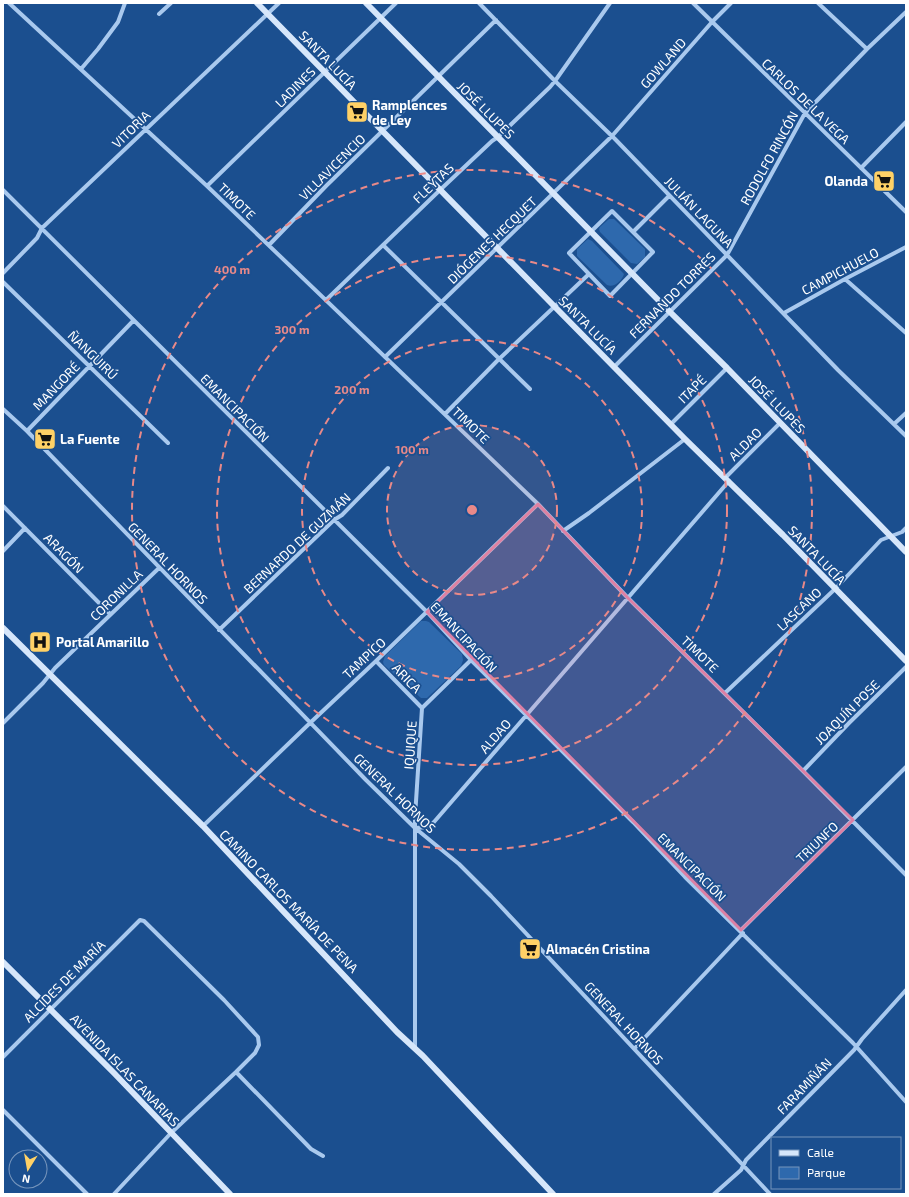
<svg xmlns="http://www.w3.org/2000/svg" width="909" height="1197" viewBox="0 0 909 1197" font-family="'Exo 2',sans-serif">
<rect width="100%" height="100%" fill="#1b4f8f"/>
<path fill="#2e69ad" d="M609,219h5l31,30v8l-8,7 -6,-1 -31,-31 -1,-3 1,-2z
M588,239l4,2 32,33c-2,7 -10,14 -17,11l-30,-29v-7z
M421,621h5l3,1 33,32 1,6 -2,6 -34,32h-6l-37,-33 -1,-3 2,-6z"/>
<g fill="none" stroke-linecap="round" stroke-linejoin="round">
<path stroke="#a9c9ee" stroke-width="4" d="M9,3l198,183 331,318 90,94 175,173 103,104
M479,3l76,78 60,58 223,231 68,66
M693,3l213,209
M818,3l49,46
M159,14l12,-11
M81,69l17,-20 20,-27 7,-19
M861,168l45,-46
M207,186l189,-183
M3,190l424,422 44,48 162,162 52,55 168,166 53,59
M612,211l41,41 -43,44 -41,-43z
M633,232l36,-36
M269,245l57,-59 170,-166
M383,245l147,144
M3,273l34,-35 5,-10 237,-225
M845,279l61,54
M3,282l165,161
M326,300l114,-110 52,-49 6,-4 52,-50 5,-6 55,-78
M784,313l61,-34 61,-32
M385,357l227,-221 100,-114 19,-19
M614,367l113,-112 78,-142 62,-64 39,-37
M3,409l24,22 339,349 49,48 44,36 32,32 279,298
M445,414l53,-54 91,-86
M671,424l56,-56
M894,424l12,-11
M27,431l106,-110
M725,478l55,-55
M3,506l107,108
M563,531l26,-18 96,-74
M3,551l22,-23
M219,630l115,-110 8,-5 46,-47
M376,661l46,47
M725,693l110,-104 46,-49 21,-8 4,-4
M3,723l40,-40 12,-15 104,-100
M803,771l46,-48 57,-56
M203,826l107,-103 66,-62 162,-157
M415,828l14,-1 5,-5 295,-341
M741,930l165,-163
M415,1048v-231l7,-109 49,-48
M635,1048l108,-115
M3,1057l137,-137 4,1 80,79 34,37 1,8 -4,8 -19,19 -65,61 -57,61
M236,1072l75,77 12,7
M3,1110l84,84
M714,1194l27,-24 5,-10 108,-110 8,-11 44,-49"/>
<path stroke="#d6e6fa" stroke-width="6" d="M257,3l298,304 130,132 98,96 123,126
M366,3l303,308 58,57 179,184
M3,628l200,198 194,206 26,24 130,138
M3,962l111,111 116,121"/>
</g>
<path fill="#dd80a5" fill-opacity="0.2" stroke="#dd80a5" stroke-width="3" stroke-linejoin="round" d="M538,504l90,94 225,222 -112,110 -314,-318z"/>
<circle cx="472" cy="510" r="85" fill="#e88989" fill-opacity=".12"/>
<g fill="none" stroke="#e88989" stroke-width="2" stroke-dasharray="7 5">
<circle cx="472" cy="510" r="85"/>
<circle cx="472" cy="510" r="170"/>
<circle cx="472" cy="510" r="255"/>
<circle cx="472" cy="510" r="340"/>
</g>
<defs>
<g id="supermarket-square" transform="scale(1.15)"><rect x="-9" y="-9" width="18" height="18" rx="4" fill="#ffd166" stroke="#1b4f8f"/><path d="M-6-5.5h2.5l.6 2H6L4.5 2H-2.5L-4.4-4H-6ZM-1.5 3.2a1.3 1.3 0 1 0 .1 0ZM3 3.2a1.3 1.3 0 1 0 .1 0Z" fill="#111"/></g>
<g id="hospital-square" transform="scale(1.15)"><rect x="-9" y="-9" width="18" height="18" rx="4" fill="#ffd166" stroke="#1b4f8f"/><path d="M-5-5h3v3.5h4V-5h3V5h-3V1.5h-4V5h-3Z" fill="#111"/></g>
</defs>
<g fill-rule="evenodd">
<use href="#supermarket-square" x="357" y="112"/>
<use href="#supermarket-square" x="884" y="181"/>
<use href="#supermarket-square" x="45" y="439"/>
<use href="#hospital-square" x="40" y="642"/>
<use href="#supermarket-square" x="530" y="949"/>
</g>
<g text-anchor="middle" stroke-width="3.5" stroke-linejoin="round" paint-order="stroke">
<g font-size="13" fill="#fff" stroke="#1b4f8f">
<text transform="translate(328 60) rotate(46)" y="5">SANTA LUCÍA</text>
<text transform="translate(663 63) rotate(-49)" y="5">GOWLAND</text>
<text transform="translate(295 87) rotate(-45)" y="5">LADINES</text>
<text transform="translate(806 101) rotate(44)" y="5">CARLOS DE LA VEGA</text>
<text transform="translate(486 110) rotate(45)" y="5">JOSÉ LLUPES</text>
<text transform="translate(131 129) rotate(-44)" y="5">VITORIA</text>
<text transform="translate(769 158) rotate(-61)" y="5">RODOLFO RINCÓN</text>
<text transform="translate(332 167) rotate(-45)" y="5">VILLAVICENCIO</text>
<text transform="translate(433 183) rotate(-44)" y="5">FLEYTAS</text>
<text transform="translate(237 201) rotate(44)" y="5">TIMOTE</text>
<text transform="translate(699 212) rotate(46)" y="5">JULIÁN LAGUNA</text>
<text transform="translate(492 240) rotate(-44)" y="5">DIÓGENES HECQUET</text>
<text transform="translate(840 271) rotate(-28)" y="5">CAMPICHUELO</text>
<text transform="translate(672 295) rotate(-45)" y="5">FERNANDO TORRES</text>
<text transform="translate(588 325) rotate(45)" y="5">SANTA LUCÍA</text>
<text transform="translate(93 355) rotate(44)" y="5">ÑANGUIRÚ</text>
<text transform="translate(56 386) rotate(-46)" y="5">MANGORÉ</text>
<text transform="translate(692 389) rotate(-45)" y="5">ITAPÉ</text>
<text transform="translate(777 404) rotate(46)" y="5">JOSÉ LLUPES</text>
<text transform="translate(235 408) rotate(45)" y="5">EMANCIPACIÓN</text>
<text transform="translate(471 425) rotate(44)" y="5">TIMOTE</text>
<text transform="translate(745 444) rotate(-45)" y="5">ALDAO</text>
<text transform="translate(297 543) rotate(-43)" y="5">BERNARDO DE GUZMÁN</text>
<text transform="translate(64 553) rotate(45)" y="5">ARAGÓN</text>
<text transform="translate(817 555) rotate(46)" y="5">SANTA LUCÍA</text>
<text transform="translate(168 563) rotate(46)" y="5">GENERAL HORNOS</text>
<text transform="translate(116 595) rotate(-44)" y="5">CORONILLA</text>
<text transform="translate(799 609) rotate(-44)" y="5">LASCANO</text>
<text transform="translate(464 637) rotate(47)" y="5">EMANCIPACIÓN</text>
<text transform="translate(700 654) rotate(44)" y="5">TIMOTE</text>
<text transform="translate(364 658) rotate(-43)" y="5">TAMPICO</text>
<text transform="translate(407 678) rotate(46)" y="5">ARICA</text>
<text transform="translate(847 712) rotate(-45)" y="5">JOAQUÍN POSE</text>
<text transform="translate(495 736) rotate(-49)" y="5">ALDAO</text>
<text transform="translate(410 745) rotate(-86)" y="5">IQUIQUE</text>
<text transform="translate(395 793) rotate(44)" y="5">GENERAL HORNOS</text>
<text transform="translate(817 842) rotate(-44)" y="5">TRIUNFO</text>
<text transform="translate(692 867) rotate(45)" y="5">EMANCIPACIÓN</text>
<text transform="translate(289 901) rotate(46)" y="5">CAMINO CARLOS MARÍA DE PENA</text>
<text transform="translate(64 981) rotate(-45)" y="5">ALCIDES DE MARÍA</text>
<text transform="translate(624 1023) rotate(47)" y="5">GENERAL HORNOS</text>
<text transform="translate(125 1070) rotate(46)" y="5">AVENIDA ISLAS CANARIAS</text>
<text transform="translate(804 1086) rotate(-46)" y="5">FARAMIÑÁN</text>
</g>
<g font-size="13" font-weight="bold" fill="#fff" stroke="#1b4f8f" text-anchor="start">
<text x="372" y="110">Ramplences<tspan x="372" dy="15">de Ley</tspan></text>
<text x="868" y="186" text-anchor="end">Olanda</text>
<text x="60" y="444">La Fuente</text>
<text x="56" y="647">Portal Amarillo</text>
<text x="546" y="954">Almacén Cristina</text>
</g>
</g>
<circle cx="472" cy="510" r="6" fill="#e88989" stroke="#1b4f8f" stroke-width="2"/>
<g font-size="12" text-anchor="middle" font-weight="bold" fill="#e88989" stroke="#1b4f8f" stroke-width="3.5" stroke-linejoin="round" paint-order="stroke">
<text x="232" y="274">400 m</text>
<text x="292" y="334">300 m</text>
<text x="352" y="394">200 m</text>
<text x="412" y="454">100 m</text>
</g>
<rect width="909" height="1197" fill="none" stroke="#ffffff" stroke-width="8"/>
<rect x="771" y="1137" width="130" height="52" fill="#1b4f8f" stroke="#7695bc"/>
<rect x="779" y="1150" width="20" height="6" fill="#d6e6fa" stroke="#7695bc"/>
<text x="807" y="1157" font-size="12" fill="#ffffff">Calle</text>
<rect x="779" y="1167" width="20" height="12" fill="#2e69ad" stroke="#7695bc"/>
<text x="807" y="1177" font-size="12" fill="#ffffff">Parque</text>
<g transform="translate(28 1169) rotate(191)"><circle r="19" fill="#1b4f8f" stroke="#7695bc"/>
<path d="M0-3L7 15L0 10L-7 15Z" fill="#ffd166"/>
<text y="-6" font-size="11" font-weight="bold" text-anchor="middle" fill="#ffffff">N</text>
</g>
</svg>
